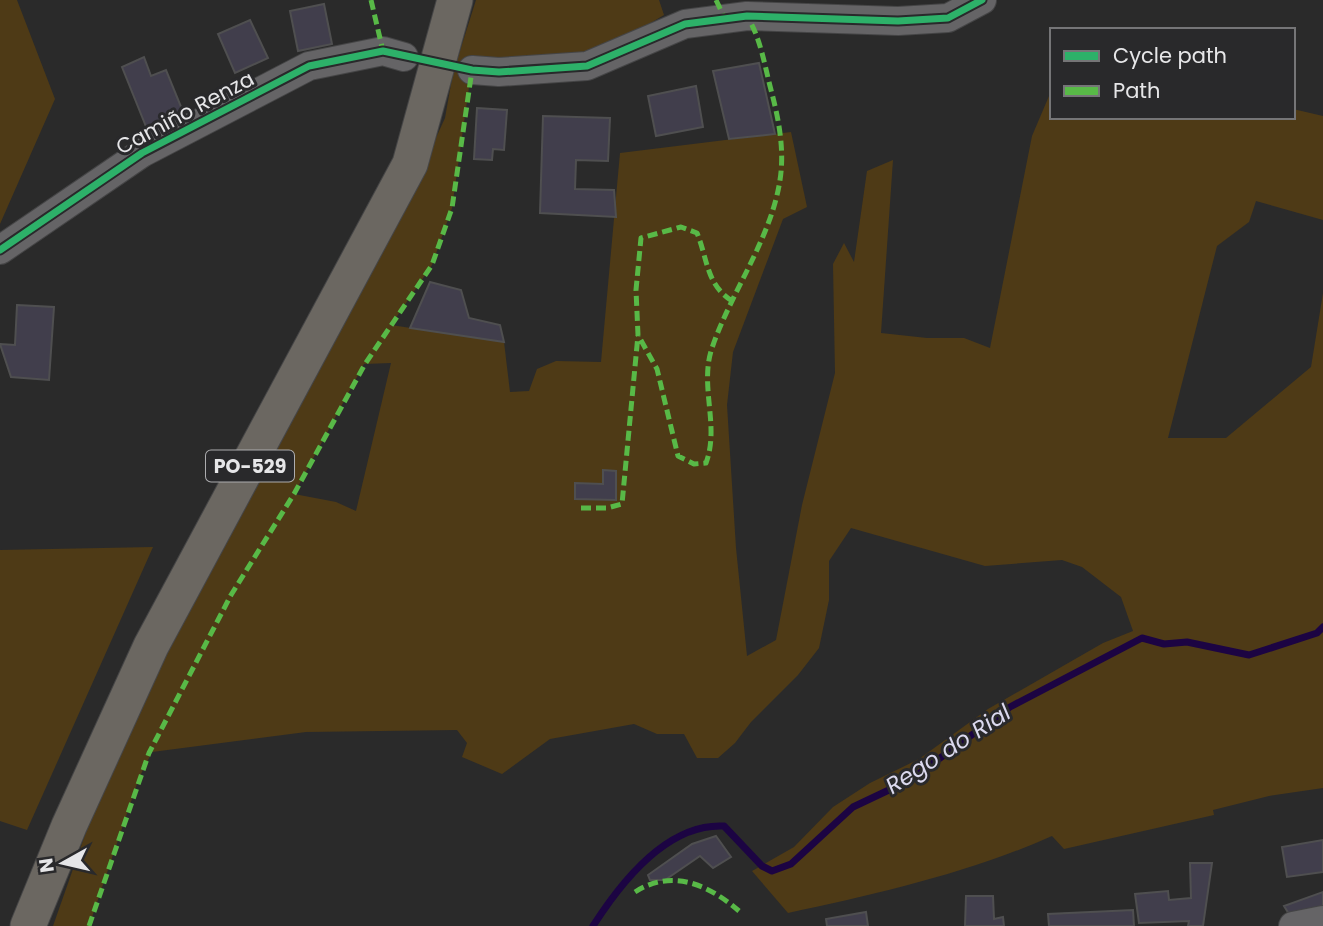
<svg xmlns="http://www.w3.org/2000/svg" width="1323" height="926" viewBox="0 0 1323 926" font-family="Poppins,sans-serif">
<rect width="100%" height="100%" fill="#2a2a2a"/>
<path fill="#4e3a16" fill-rule="evenodd" d="M0,0h17l38,99 -55,125z
M476,0h183l5,15 -74,44 -119,14 -19,135 -20,57 -41,60 113,17 6,50 19,-1 8,-22 19,-8 45,1 19,-209 171,-21 16,75 -24,12 -50,133 -6,53 9,143 11,108 29,-16 26,-135 33,-132 -2,-109 11,-21 10,19 13,-91 26,-11 -12,173 46,5h37l26,10 42,-212 20,-47v28h241v-8l30,7v104l-67,-19 -7,21 -32,24 -49,192h58l85,-71 12,-74v495l-54,8 -56,14 1,5 -150,34 -12,-13c-83,37 -175,58 -264,77l-36,-42 42,-24 39,-40 37,-24 49,-24 69,-50 115,-66 30,-12 -12,-34 -39,-30 -20,-7 -77,6 -134,-38 -22,33v39l-10,48 -21,27 -47,47 -16,21 -17,15h-21l-13,-24h-27l-23,-10 -84,15 -48,35 -40,-17 5,-14 -10,-13 -151,2 -154,20 -13,26 -50,148h-36l52,-148 46,-100 257,-479 37,-81 8,-45zM391,363l-35,148 -20,-9 -42,-8 70,-130z
M153,547l-126,283 -27,-9v-271z"/>
<g fill="none" stroke-linecap="round" stroke-linejoin="round">
<path stroke="#1c0443" stroke-width="7" d="M593,926c28,-44 74,-103 131,-100l38,40 10,5 19,-7 62,-57 57,-27 100,-73 132,-69 22,6 23,-2 62,13 68,-22 6,-6"/>
</g>
<path fill="#413e4c" stroke="#4f4f50" stroke-width="2" d="M324,4l8,40 -34,7 -8,-40z
M250,20l18,38 -33,15 -17,-39z
M144,57l7,19 15,-6 20,49 -37,15 -27,-67z
M759,63l16,71 -46,5 -16,-68z
M696,86l7,41 -47,9 -8,-40z
M477,108l30,2 -3,40 -11,-1 -1,11 -18,-1z
M543,116l67,2 -2,43 -32,-1 -1,29 39,1 2,27 -76,-4z
M430,282l31,8 8,28 31,7 4,17 -94,-14z
M17,305l37,2 -5,73 -38,-3 -11,-33 15,1z
M603,470l13,1v29l-41,-1v-16l28,1z
M716,836l15,21 -18,11 -13,-12 -35,24h-15l-2,-5 44,-31z
M1323,840v32l-36,5 -5,-30z
M1190,863h22l-9,63h-15l1,-5 -50,2 -4,-29 33,-3 1,9 22,-2z
M1323,892v23l-29,7 -10,-16z
M966,896h27l1,23 9,-2 1,9h-39z
M1133,910l1,16h-85l-1,-12z
M866,912l2,14h-41l-1,-7z"/>
<g fill="none" stroke-linecap="round" stroke-linejoin="round">
<g stroke="#454546" stroke-width="30">
<path id="minor" d="M472,70l27,2 88,-6 98,-42 62,-8 151,5 50,-3 34,-18
M0,250l142,-97 167,-87 74,-15 21,6
M1293,926l30,-6"/>
</g>
<g stroke="#454546" stroke-width="37">
<path id="major" d="M28,926l41,-100 82,-180 259,-482 45,-164"/>
</g>
<use href="#minor" stroke="#656466" stroke-width="28"/>
<use href="#major" stroke="#6b6761" stroke-width="35"/>
<path stroke="#58b947" stroke-width="5" stroke-dasharray="10 5" stroke-linecap="butt" d="M371,0l12,51
M716,0l9,19
M732,301c-26,-17 -24,-41 -35,-68l-16,-6 -40,11 -5,52 2,45 19,34 21,87 16,8 12,-1c14,-37 -7,-77 6,-115 19,-56 59,-109 68,-168 5,-32 -2,-64 -10,-94 -6,-24 -10,-49 -23,-70
M581,508h26l15,-4 16,-169
M635,892c37,-24 74,-7 104,19
M89,926l60,-173 82,-158 63,-101 71,-130 67,-99 20,-57 20,-138"/>
<g stroke="#29292b" stroke-width="11">
<path id="cycleway" d="M0,250l142,-97 167,-87 74,-15 89,19 27,2 88,-6 98,-42 62,-8 151,5 50,-3 34,-18"/>
</g>
<use href="#cycleway" stroke="#2db169" stroke-width="7"/>
</g>
<g text-anchor="middle" stroke-width="6" stroke-linejoin="round" paint-order="stroke">
<rect fill="#29292b" stroke="#adadaf" stroke-width="2" x="206" y="450.5" width="88" height="31" rx="5"/>
<g font-size="19" font-weight="bold" fill="#e6e6e8">
<text x="250" y="473">PO-529</text>
</g>
<g font-size="21" fill="#e6e6e8" stroke="#29292b">
<text transform="translate(185 113) rotate(-28)" y="7">Camiño Renza</text>
</g>
<g font-size="23" font-style="italic" fill="#dbd9ee" stroke="#29292b">
<text transform="translate(948 749) rotate(-33)" y="8">Rego do Rial</text>
</g>
</g>
<rect x="1050" y="28" width="245" height="91" fill="#29292b" stroke="#757577" stroke-width="2"/>
<rect x="1064" y="51" width="35" height="10" fill="#2db169" stroke="#757577" stroke-width="2"/>
<text x="1113" y="63" font-size="21" fill="#e6e6e8">Cycle path</text>
<rect x="1064" y="86" width="35" height="10" fill="#58b947" stroke="#757577" stroke-width="2"/>
<text x="1113" y="98" font-size="21" fill="#e6e6e8">Path</text>
<g transform="translate(63 863) rotate(262)" stroke="#29292b" stroke-width="5" paint-order="stroke">
<path d="M0-5L12 26L0 18L-12 26Z" fill="#e6e6e8"/>
<text y="-10" font-size="19" font-weight="bold" text-anchor="middle" fill="#e6e6e8">N</text>
</g>
</svg>
